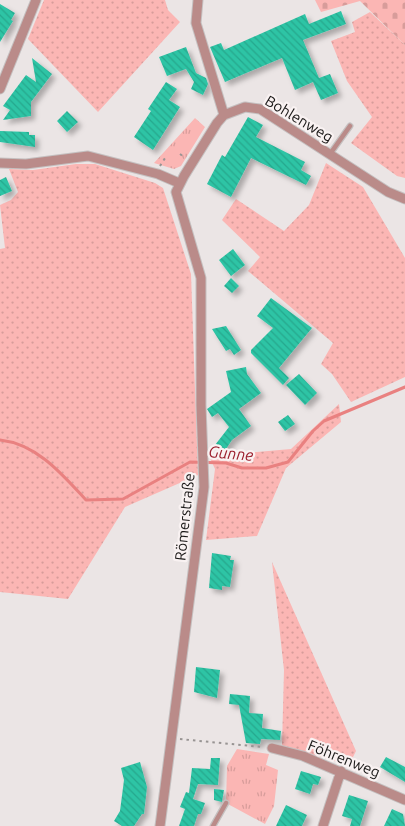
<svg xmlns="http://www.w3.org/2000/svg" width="405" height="826" viewBox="0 0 405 826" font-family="Ubuntu,sans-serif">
<defs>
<pattern id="grass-dots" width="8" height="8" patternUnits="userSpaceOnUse" patternTransform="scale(1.25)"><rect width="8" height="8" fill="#fbb6b4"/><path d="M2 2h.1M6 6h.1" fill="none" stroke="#d79c9a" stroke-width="1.8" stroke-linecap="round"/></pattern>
<pattern id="cemetery-stones" width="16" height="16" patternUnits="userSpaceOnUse" patternTransform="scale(1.25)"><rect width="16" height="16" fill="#fbb6b4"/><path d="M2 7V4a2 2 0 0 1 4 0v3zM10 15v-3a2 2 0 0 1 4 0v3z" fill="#d79c9a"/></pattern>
<pattern id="park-tufts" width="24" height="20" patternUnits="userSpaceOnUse" patternTransform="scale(1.25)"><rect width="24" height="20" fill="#fbb6b4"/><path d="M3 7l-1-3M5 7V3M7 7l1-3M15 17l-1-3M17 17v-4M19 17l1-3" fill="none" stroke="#d79c9a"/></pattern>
<pattern id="building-back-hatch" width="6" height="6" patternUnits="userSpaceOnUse" patternTransform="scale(1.25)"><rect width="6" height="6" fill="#2dc4a5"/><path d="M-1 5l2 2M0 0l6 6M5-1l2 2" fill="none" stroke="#27a88d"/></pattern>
<filter id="shadow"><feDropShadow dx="4" dy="4" stdDeviation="2.5" flood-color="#0004"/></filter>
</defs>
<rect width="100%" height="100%" fill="#ebe5e5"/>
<path fill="url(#grass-dots)" d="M44,0h121l3,10 12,12 -82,90 -70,-73z
M370,12l35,33v133l-8,-2 -46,-33 21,-26 -25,-36 -16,-40 24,-9 -3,-10z
M326,163l37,24 42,71v119l-54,25 -19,-28 -11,-10 12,-21 -85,-72 12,-14 -38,-37 14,-21 48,32 25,-26z
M76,164h19l60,19 8,5 28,86 7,201 -73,32 -57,92 -68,-7v-343l5,-1 -5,-43 11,-5 7,-8 -9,-23 24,1z
M339,404l2,18 -55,46 -29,68 -51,4 9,-71 -6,-13 82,-7z
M272,562l84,189 -7,14 -67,-19 2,-76z"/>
<path fill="url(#cemetery-stones)" d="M315,0h90v45l-45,-44 -39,11z"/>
<path fill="url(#park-tufts)" d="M195,118l10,9 -24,39 -7,3 -20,-6z
M237,749l32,5 -3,11 12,5 -4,36 -9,18 -39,-21 1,-37z"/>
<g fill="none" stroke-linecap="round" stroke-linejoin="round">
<path stroke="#e98180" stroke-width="3" d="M0,440c37,4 62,34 86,60l37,-1 67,-37 36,1 16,5h24l22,-6 25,-31 11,-10 81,-34"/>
</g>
<path fill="url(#building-back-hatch)" filter="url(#shadow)" d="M0,4l15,9 -4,7 2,1 -13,21z
M341,11l5,13 -43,16 16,38 11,-4 8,19 -17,7 -8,-18 -18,8 -13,-32 -57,24 -15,-35 11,-4 3,7 81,-36 4,10z
M186,47l10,26 10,5 2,6 -5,11 -12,-6 3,-7 -8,-13 -19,7 -8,-19z
M32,58l20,16 -21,28v14l-28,4 7,-10 -7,-4 23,-31 10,7z
M166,82l11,7 -8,11 11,7 -27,43 -19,-13 17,-26 -3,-2z
M67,111l11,11 -11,10 -10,-11z
M248,117l15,8 -7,12 49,25 -4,8 10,6 -5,9 -55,-27 -20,39 -24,-13 15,-29 3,2z
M0,131l29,1v3h6v12l-35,-5z
M6,177l6,14 -12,5v-16z
M233,249l12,16 -14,11 -12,-16z
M231,278l8,8 -7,7 -8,-7z
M271,298l41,30 -33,40 10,10 -6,7 -32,-32v-3l22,-22 -16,-12z
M226,326l15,24 -7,5 -4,-6 -4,2 -14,-22z
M246,367l1,7 14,19 -22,16 12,17 -19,14 -8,12 -9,-7 14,-18 -11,-14 -6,4 -5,-8 24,-17 -5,-21z
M299,374l18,19 -12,12 -19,-20z
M288,415l7,9 -10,7 -7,-9z
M212,553l19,3 -1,4h4l-4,27 -8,-1v4l-13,-2z
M196,667l24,3 -3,28 -23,-6z
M230,694l20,2 -1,17 14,1 -1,14 19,3 -1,9 -19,-1 -1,5 -14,-1 -7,-38 -10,-1z
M386,757l19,10v15l-25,-15z
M211,758h9l-2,27 -20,-1 -5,15 12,4 -4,11h-3l-4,12h-15l6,-17 -5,-2 6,-15 3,1 3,-25 18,1z
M140,762l7,25 -3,27h-2l-8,12h-12l-8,-5 6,-10 4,-31 -3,-12z
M301,771l20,6 -3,8 -5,-1 -3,10 -15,-5z
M214,789l10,1 -2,12 -8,-2z
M349,795l19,6 -8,25h-10l2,-7 -10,-3z
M286,805l21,10 -5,11h-26z
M392,809l11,5 2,12h-21z"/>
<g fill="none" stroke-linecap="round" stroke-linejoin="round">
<g stroke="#c5c0c0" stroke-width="7">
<path id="lane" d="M330,154l20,-28
M213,826l13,-23"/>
</g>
<g stroke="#c5c0c0" stroke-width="11">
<path id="street" d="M198,0l-2,23 28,92
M0,89l36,-89
M0,163l26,1 62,-8 70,18 21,9
M272,748l31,8 102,44
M160,826l44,-339 -3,-82v-127l-25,-86 8,-16 33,-53 7,-8 21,-8 15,2 128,83 17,7
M323,826l18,-55"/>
</g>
<path stroke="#989493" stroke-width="2" stroke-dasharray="2.5 4" stroke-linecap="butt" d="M180,154l4,3
M160,166l7,-11
M180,739l82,8"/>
<use href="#lane" stroke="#ba8b89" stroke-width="4.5"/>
<use href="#street" stroke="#ba8b89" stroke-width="9"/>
</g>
<g text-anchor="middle" stroke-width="4.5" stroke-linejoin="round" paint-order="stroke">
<g font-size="15" fill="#191716" stroke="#f9f2f2">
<text transform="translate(299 119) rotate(31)" y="5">Bohlenweg</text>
<text transform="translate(185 517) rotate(-84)" y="5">Römerstraße</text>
<text transform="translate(344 759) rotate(22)" y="5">Föhrenweg</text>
</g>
<g font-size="16" font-style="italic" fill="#9b1f2d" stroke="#f9f2f2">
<text transform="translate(231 453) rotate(5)" y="6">Gunne</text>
</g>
</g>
</svg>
